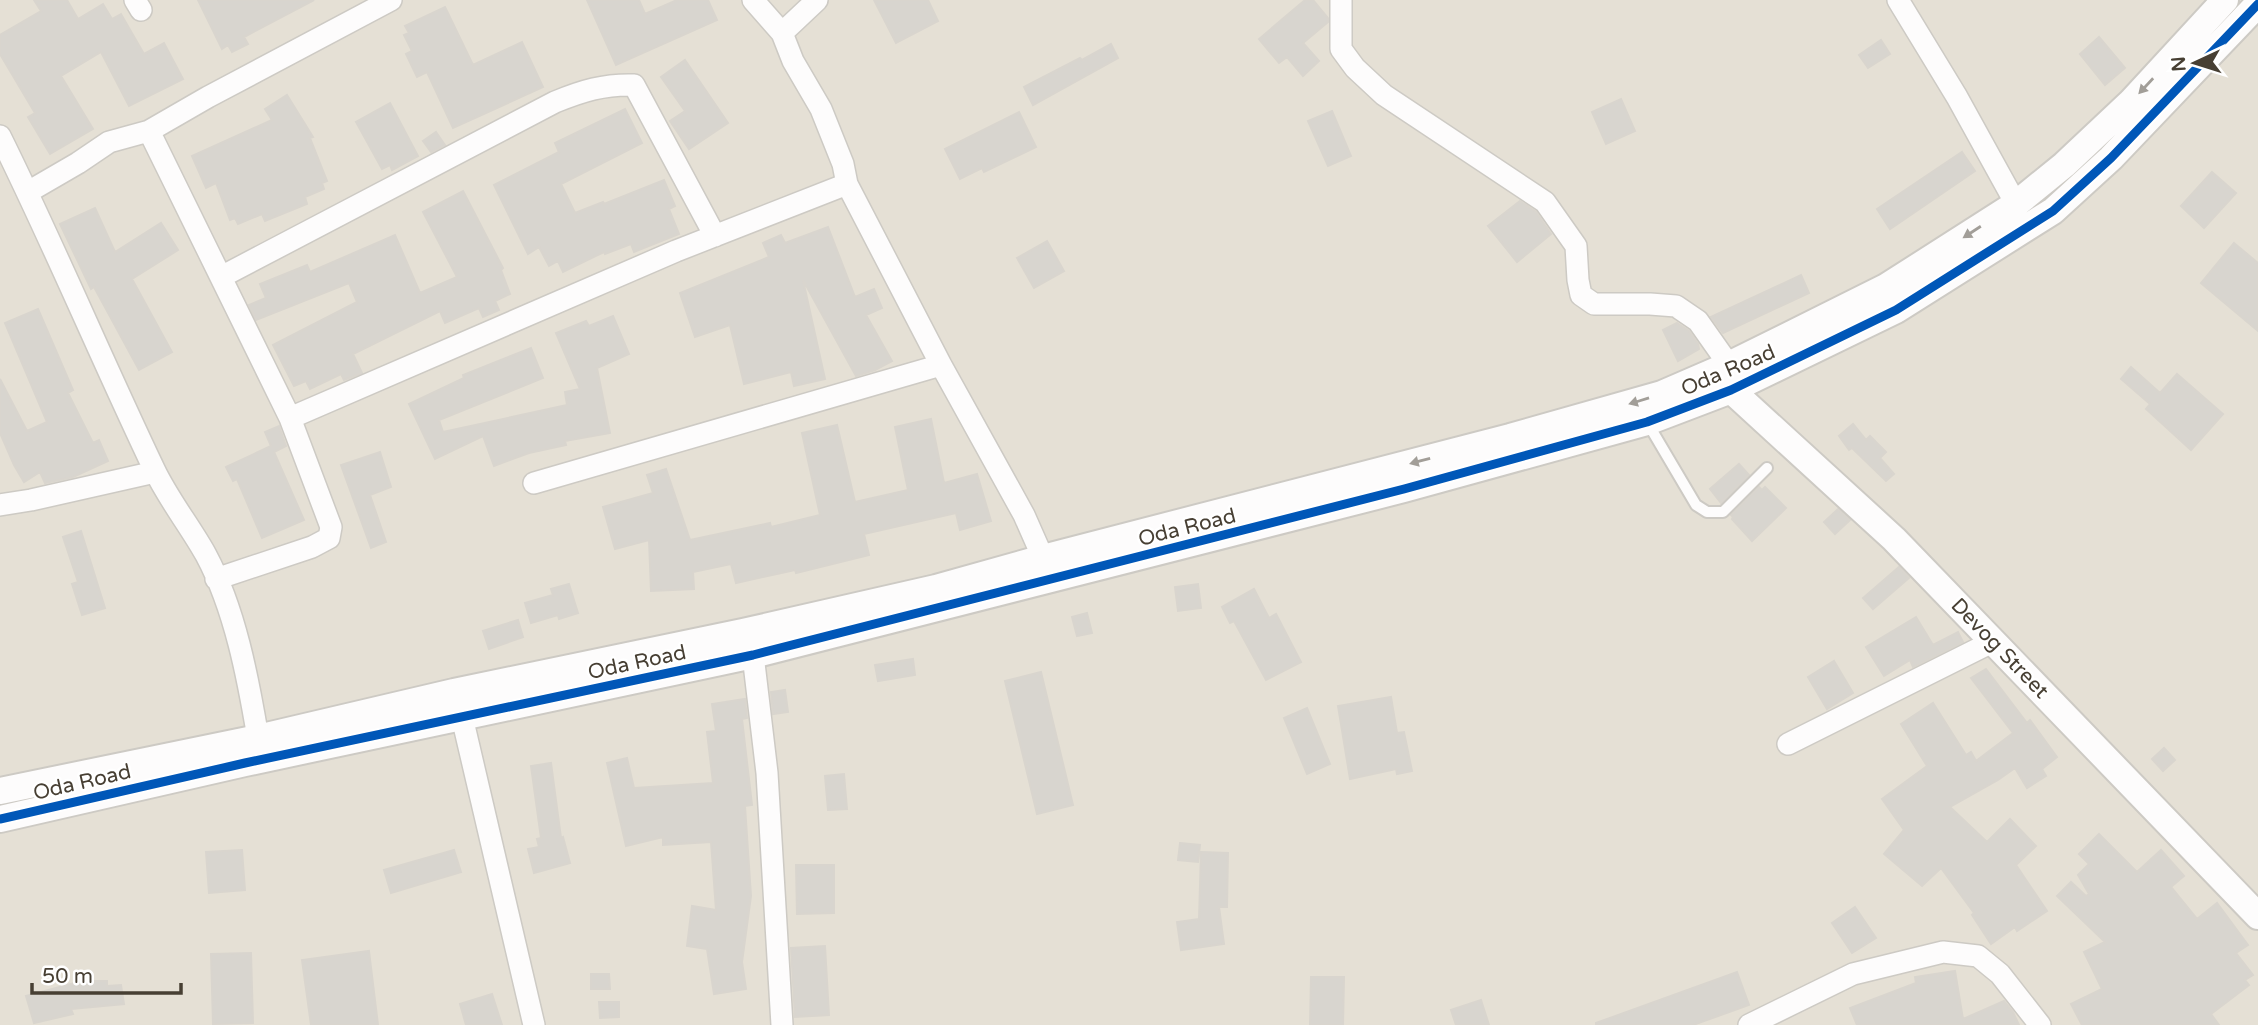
<svg xmlns="http://www.w3.org/2000/svg" width="2258" height="1025" viewBox="0 0 2258 1025" font-family="'Varela Round',sans-serif">
<rect width="100%" height="100%" fill="#f0eee8"/>
<path fill="#e5e0d5" d="M0,0h2258v1025h-2258z"/>
<path fill="#d8d5cf" stroke="#d9d5ce" stroke-width="2" d="M34,0h33l11,19 25,-15 9,15 9,-5 23,40 20,-11 19,36 -54,27 -28,-54 -40,24 32,53 -43,25 -22,-37 7,-4 -35,-59v-19l41,-24z
M198,0h116l-70,37 4,7 -16,8 -4,-7 -6,4z
M587,0h52l6,14 32,-14h31l9,20 -101,45z
M874,0h54l10,21 -42,22z
M1305,0h8l15,18v4l-25,21 16,18 -16,15 -16,-19 -8,6 -20,-24z
M445,7l28,58 49,-23 21,45 -90,41 -26,-56 -10,5 -11,-23 6,-3 -8,-16 5,-2 -4,-7z
M2099,37l26,31 -20,17 -25,-31z
M1881,40l9,14 -22,14 -9,-13z
M1111,44l7,14 -85,47 -9,-18 56,-29 2,2z
M685,60l43,63 -39,26 -19,-28 15,-10 -24,-34z
M287,95l26,42 -3,1 17,43 -5,2 2,6 -19,8 2,7 -42,17 -3,-7 -24,10 -3,-6 -5,2 -14,-37 -10,5 -14,-32 80,-36 -7,-11z
M1621,99l14,32 -29,13 -14,-32z
M390,103l28,53 -26,14 -2,-5 -8,4 -26,-47z
M625,109l17,34 -81,41 14,29 28,-11 1,2 60,-24 11,26 -6,3 10,25 -45,18 -3,-8 -26,10 -1,-2 -41,20 -5,-11 -9,5 -10,-19 -11,7 -34,-69 65,-33 -4,-9z
M1332,111l19,45 -23,10 -20,-45z
M1019,112l17,35 -52,25 -2,-4 -22,11 -15,-30z
M436,132l9,13 -14,7 -8,-11z
M1962,152l13,19 -85,58 -13,-20z
M2212,172l24,21 -32,35 -23,-22z
M463,191l40,77 -2,2 9,24 -15,7 4,9 -16,7 -4,-9 -34,15 -5,-12 -87,43 9,19 -18,7 -3,-6 -31,15 -4,-8 -12,5 -21,-41 84,-43 -8,-19 -93,37 -7,-15 17,-7 -6,-14 47,-19 3,7 85,-37 25,58 37,-16 -34,-65z
M1520,201l16,11 15,22 -34,28 -29,-36z
M95,208l20,44 46,-29 17,27 -46,29 40,73 -33,18 -45,-83 -3,2 -31,-65z
M828,227l27,70 19,-8 8,19 -16,7 26,46 -17,9 -19,6 -53,-96 22,99 -31,7 -3,-14 -47,12 -14,-59 -35,12 -15,-44 89,-36 -6,-14 18,-8 4,8z
M1047,241l17,30 -30,17 -17,-30z
M2234,243l24,20v68l-57,-48z
M1801,275l8,18 -86,40 -12,-16z
M38,309l35,81 -5,3 25,50 6,-3 9,21 -35,16 -28,6 -5,-11 -16,10 -10,-17 -14,-32v-54l27,52 20,-9 -42,-99z
M613,316l16,38 -32,14 13,65 -45,8 1,4 -37,8 -35,13 -11,-30 -48,23 -26,-55 55,-26 -1,-3 68,-27 12,30 -104,42 4,12 124,-27 -2,-13 15,-3 -24,-56 30,-12 3,5z
M1677,323l12,8 9,13 1,5 -21,12 -15,-31z
M2131,367l29,26 17,-19 46,40 -32,36 -45,-41 4,-5 -29,-25z
M931,419l13,64 33,-9 14,47 -31,9 -4,-17 -92,21 5,21 -73,18 -1,-3 -59,13 -5,-19 -38,8 1,17 -43,2 -2,-51 -34,9 -12,-42 50,-14 -6,-18 19,-6 24,71 80,-17 1,4 49,-12 -18,-82 35,-8 18,77 53,-12 -13,-63z
M1853,424l13,16 4,-4 16,16 -6,6 14,16 -8,7 -34,-33 -3,2 -10,-14z
M279,426l7,20 -12,6 30,68 -42,18 -25,-59 -4,2 -7,-14 45,-21 -6,-14z
M380,452l11,35 -21,8 16,47 -15,6 -30,-83z
M1739,464l10,11 -28,28 -11,-14z
M1759,487l3,3 3,-3 21,21 -34,33 -20,-22 1,-2 -2,-2z
M1838,509l12,11 -15,14 -11,-12z
M81,531l24,77 -23,7 -10,-31 6,-2 -15,-45z
M1899,567l10,11 -36,31 -10,-11z
M569,584l9,29 -19,6 -1,-4 -27,8 -6,-20 28,-8 -2,-6z
M1198,584l3,24 -23,3 -3,-24z
M1254,589l15,29 7,-4 25,48 -35,18 -32,-59 -4,2 -8,-16z
M1087,613l5,20 -15,3 -5,-19z
M1916,617l17,28 25,-13 5,10 -50,25 -3,-7 -26,16 -18,-29z
M518,620l5,17 -34,12 -6,-18z
M913,659l2,16 -37,6 -3,-16z
M1834,661l19,32 -26,16 -19,-32z
M1986,669l41,54 3,-3 27,37 -15,12 4,7 -19,12 -12,-20 -17,12 -48,27 37,35 23,-23 26,27 -20,19 31,46 -30,20 -2,-4 -24,17 -19,-29 2,-2 -33,-45 -19,18 -38,-32 20,-24 -22,-31 45,-33 -26,-42 32,-21 33,52 5,-3 5,9 37,-28 -42,-55z
M1041,672l32,133 -36,9 -32,-133z
M785,690l3,22 -15,2 -2,-22z
M1391,697l6,36 7,-1 8,39 -15,3 -1,-5 -46,10 -12,-73z
M745,699l2,19 -5,1 10,86 -7,1 6,90 -9,66 4,27 -32,5 -7,-45 -20,-3 5,-40 24,4 -5,-68 -48,3v-8l-37,9 -19,-83 20,-5 7,30 79,-5 -6,-51 9,-1 -4,-27z
M1307,708l23,56 -23,10 -23,-56z
M2164,748l11,12 -12,11 -11,-12z
M551,763l10,75 2,-1 7,26 -36,10 -6,-24 11,-2 -2,-8 4,-1 -10,-72z
M844,774l3,35 -19,1 -3,-34z
M2099,834l38,38 24,-22 23,26 -13,11 26,32 20,-16 31,42 -12,8 17,22 -8,5 4,5 -38,29 8,11h-137l-11,-21 31,-15 -18,-37 21,-10 -48,-46 14,-14 15,14 3,-2 -11,-19 11,-11 -10,-10z
M1180,843l20,2 -2,17 -20,-2z
M242,850l3,40 -36,3 -3,-41z
M454,850l7,22 -70,21 -7,-23z
M1201,852l27,1 -1,54h-8l5,37 -43,6 -4,-28 22,-3z
M796,865h38v48l-37,1z
M1855,907l21,31 -24,15 -20,-30z
M825,946l4,69 -34,2 -4,-69z
M369,951l9,74h-67l-9,-65z
M251,953l2,70 -40,1 -2,-70z
M1955,971l8,48 41,-18 9,11 6,13h-162l-7,-17 66,-25 -1,-6z
M1737,972l12,33 -56,20h-97v-2z
M591,974h18l1,15h-19z
M1311,977h33l-1,48h-33z
M82,981h25v5l14,-1 3,19 -53,5 2,5 -39,9 -8,-27z
M492,994l10,31h-36l-6,-21z
M1481,1000l8,25h-33l-5,-15z
M599,1002h20v15l-19,1z"/>
<g fill="none" stroke-linecap="round" stroke-linejoin="round">
<g stroke="#cdcac4" stroke-width="14">
<path id="service" d="M1647,422l49,83 11,7h16l44,-44"/>
</g>
<g stroke="#cdcac4" stroke-width="24">
<path id="minor" d="M135,0l6,10
M753,0l29,33 11,28 28,48 22,55 4,20
M1341,0v49l14,19 29,27 161,107 31,44 2,34 3,15 13,9h56l26,2 22,15 31,44
M1898,0l59,97 59,107
M782,33l35,-33
M149,131l141,287 41,109 -2,11 -17,9 -96,32
M0,136c54,109 101,222 154,333 14,30 36,57 52,86 29,54 42,123 52,183
M28,192l50,-29 31,-21 40,-11 59,-34 183,-97
M221,277l334,-175c27,-11 49,-18 79,-17l81,151
M290,418l386,-167 171,-67 94,181 83,150 19,43
M534,483l407,-118
M0,505l31,-5 124,-28
M753,655l14,118 15,252
M462,717l72,308
M1788,744l206,-103
M1749,1025l104,-51 90,-22 35,4 22,18 40,51"/>
</g>
<g stroke="#cdcac4" stroke-width="30">
<path id="tertiary" d="M1731,390l163,149 364,377
M0,791l258,-53 196,-46 289,-60 193,-44 107,-30 467,-121 152,-43 67,-29 157,-78 130,-83 48,-39 67,-63 94,-102
M0,819l245,-56 508,-108 651,-166 243,-67 84,-32 165,-80 157,-99 58,-53 147,-154"/>
</g>
<use href="#service" stroke="#fdfcfc" stroke-width="10"/>
<use href="#minor" stroke="#fdfcfc" stroke-width="21"/>
<use href="#tertiary" stroke="#fdfcfc" stroke-width="26"/>
<g stroke="#fff" stroke-width="13">
<path id="cycleway" d="M0,819l245,-56 508,-108 651,-166 243,-67 84,-32 165,-80 157,-99 58,-53 147,-154"/>
</g>
<use href="#cycleway" stroke="#0057b8" stroke-width="9"/>
</g>
<defs><path id="oneway-solid" d="M-6-.8H1V-3.2L6.5 0L1 3.2V.8H-6Z" transform="scale(1.75)"/></defs>
<g fill="#a29e98">
<use href="#oneway-solid" transform="translate(2146 86) rotate(133)"/>
<use href="#oneway-solid" transform="translate(1972 232) rotate(147)"/>
<use href="#oneway-solid" transform="translate(1639 401) rotate(163)"/>
<use href="#oneway-solid" transform="translate(1420 461) rotate(165)"/>
</g>
<g text-anchor="middle" stroke-width="5" stroke-linejoin="round" paint-order="stroke">
<g font-size="21" fill="#473f33" stroke="#fff">
<text transform="translate(1728 370) rotate(-23)" y="7">Oda Road</text>
<text transform="translate(1187 527) rotate(-14)" y="7">Oda Road</text>
<text transform="translate(2000 648) rotate(46)" y="7">Devog Street</text>
<text transform="translate(637 662) rotate(-12)" y="7">Oda Road</text>
<text transform="translate(82 782) rotate(-13)" y="7">Oda Road</text>
</g>
</g>
<g transform="translate(2195 63) rotate(266)" stroke="#ffffff" stroke-width="5" paint-order="stroke">
<path d="M0-5L12 26L0 18L-12 26Z" fill="#473f33"/>
<text y="-10" font-size="19" font-weight="bold" text-anchor="middle" fill="#473f33">N</text>
</g>
<path d="M32 983v10h149v-10" fill="none" stroke="#473f33" stroke-width="3.5"/>
<text x="42" y="983" font-size="21" fill="#473f33" stroke="#ffffff" stroke-width="5" paint-order="stroke">50 m</text>
</svg>
